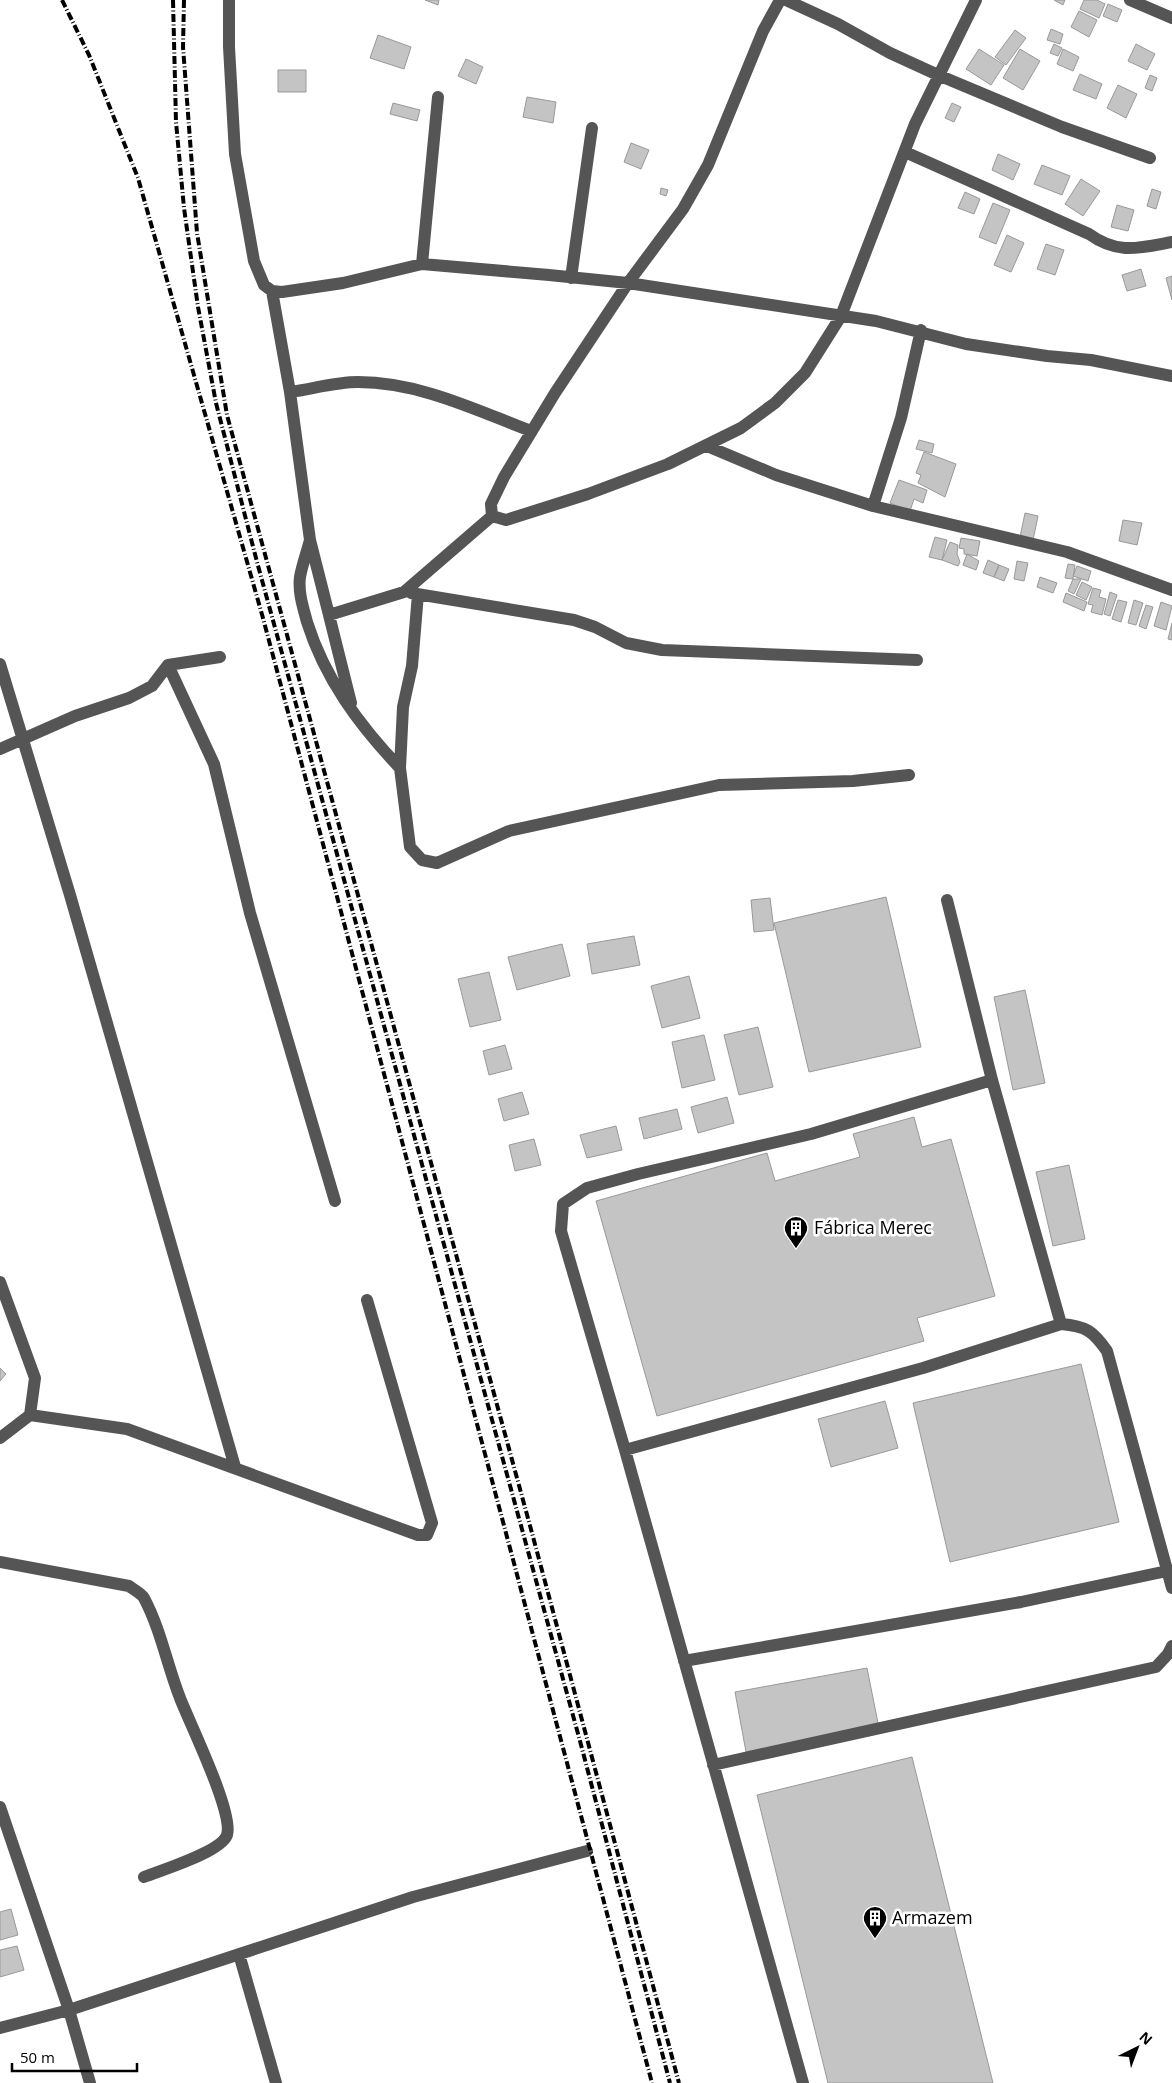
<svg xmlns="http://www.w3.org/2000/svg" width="1172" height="2083" viewBox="0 0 1172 2083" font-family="'Open Sans',sans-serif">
<rect width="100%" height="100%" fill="#fff"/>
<path fill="#c4c4c4" stroke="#999" d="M425,0h14l-1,5z
M1054,0h11l-2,5z
M1084,0h13l8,4 -6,14 -19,-9z
M1108,4l14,6 -5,12 -14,-6z
M1079,11l18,9 -8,17 -18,-10z
M1051,29l12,5 -3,10 -13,-4z
M1015,30l11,8 -20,27 -11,-8z
M378,35l33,12 -7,22 -34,-11z
M1054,44l8,4 -4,8 -8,-3z
M1136,44l19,10 -8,16 -19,-9z
M979,49l25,16 -13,20 -25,-16z
M1020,49l20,12 -17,29 -20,-12z
M1063,49l16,8 -6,14 -16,-7z
M466,59l17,8 -7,17 -18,-8z
M278,70h28v22h-28z
M1080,74l22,10 -6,15 -23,-9z
M1150,75l7,3 -5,13 -7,-3z
M1118,85l19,9 -11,24 -19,-10z
M527,97l29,5 -3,21 -30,-6z
M393,103l27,7 -3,11 -27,-7z
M952,103l9,4 -7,15 -9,-4z
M631,143l18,7 -8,19 -17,-7z
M998,154l22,10 -7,16 -21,-10z
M1042,165l28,11 -8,19 -28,-11z
M1081,179l19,12 -17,25 -18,-12z
M661,188l7,2 -2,6 -6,-2z
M1152,189l9,3 -5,17 -9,-3z
M965,192l15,7 -6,15 -16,-6z
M993,203l17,7 -14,34 -17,-7z
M1117,205l17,5 -6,21 -17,-4z
M1007,235l17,8 -13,29 -17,-7z
M1046,244l18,6 -9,25 -18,-6z
M1141,269l5,17 -19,5 -5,-16z
M1172,276v24l-6,-22z
M919,440l15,4 -2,9 -16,-4z
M924,452l32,12 -11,33 -27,-14 3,-8 -5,-2z
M899,480l28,10 -4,13 -9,-4 -4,12 -20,-8z
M1025,513l13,3 -5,24 -13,-3z
M1123,520l19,3 -5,22 -18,-4z
M935,537l12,3 -5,20 -13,-3z
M961,538l19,3 -3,15 -13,-2v-5l-5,-1z
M950,542l8,3 -1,9 3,8 -2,4 -16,-6z
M967,554l12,7 -3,9 -13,-5z
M988,560l11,5 -5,12 -11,-4z
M1017,561l11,2 -4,18 -10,-2z
M1068,564l7,1 -2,14 -8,-1z
M999,565l10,4 -5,12 -10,-4z
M1077,566l14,5 -3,10 -15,-5z
M1040,577l17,6 -4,10 -16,-6z
M1073,579h8l-7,15 -6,-3z
M1082,582l10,5 -6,13 -10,-5z
M1093,588l8,2 -2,7 7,2 -4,16 -11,-3 2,-7 -5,-1z
M1110,592l7,3 -7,21 -6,-2z
M1066,593l21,9 -3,9 -21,-9z
M1118,600l9,2 -6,20 -9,-3z
M1134,600l9,3 -7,22 -8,-2z
M1161,602l11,4 -6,24 -12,-4z
M1146,605l7,2 -7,22 -7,-3z
M1172,623v17l-4,-1z
M886,897l35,150 -112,25 -35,-149z
M770,898l4,32 -20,2 -3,-32z
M634,936l6,29 -48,9 -5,-30z
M562,944l8,32 -53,14 -9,-33z
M489,972l12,48 -31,7 -12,-48z
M689,976l11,42 -38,10 -11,-42z
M1025,990l20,93 -32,7 -19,-93z
M758,1027l15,60 -34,8 -15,-60z
M704,1035l11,45 -33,8 -10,-46z
M505,1045l7,24 -23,6 -6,-24z
M522,1092l7,22 -25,7 -6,-22z
M727,1097l7,26 -36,10 -7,-26z
M677,1109l5,20 -38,10 -5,-21z
M914,1117l8,30 29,-8 44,157 -78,22 7,23 -267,75 -61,-215 171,-48 8,28 85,-24 -7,-23z
M616,1126l6,24 -35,8 -7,-23z
M534,1139l7,26 -26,6 -6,-26z
M1069,1165l16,74 -32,7 -17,-74z
M1081,1364l38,158 -169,40 -37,-159z
M0,1368l6,6 -6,7z
M885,1401l13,47 -67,19 -13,-48z
M867,1668l12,60 -133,24 -11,-60z
M912,1757l81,326h-165l-71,-288z
M11,1909l7,26 -18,5v-28z
M17,1946l7,24 -24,7v-27z"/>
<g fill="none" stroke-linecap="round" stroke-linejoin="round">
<path stroke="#555" stroke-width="12" d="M229,0v47l6,107 19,107 10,24 8,6 10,1 61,-9 79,-19 127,11 79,8 248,38 90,23 81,12 44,4 81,16
M786,0l52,24 52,29 48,22 124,52 88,31
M1130,0l42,18
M905,152l184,82c29,21 50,14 83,8
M422,264l16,-167
M571,278l21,-150
M272,291l18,101 20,148 19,75 75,-23 88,-76
M290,392c22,-3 46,-10 68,-10 61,0 118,28 173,49
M707,446l69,29 97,31 194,46 105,38
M873,506l28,-88 20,-88
M492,516l14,4 82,-26 80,-30 73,-36 34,-25 30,-30 36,-57 74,-192 61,-124
M492,516l-1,-12 13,-27 51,-84 73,-110 55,-74 25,-44 55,-134 17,-31
M310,540c-3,12 -8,25 -10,37 -2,15 3,30 7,45 18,57 52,103 93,146
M411,593l163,27 21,7 31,16 36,7 255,10
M418,594l-6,72 -9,41 -3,61 10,79 12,13 15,3 72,-32 210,-46 134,-4 56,-6
M329,615l22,88
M0,664l70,231 165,572
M168,665l46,99 36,149 85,288
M168,665l52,-8
M0,749l75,-33 54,-18 23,-12 16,-21
M947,900l45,180 69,244
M0,1282l35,96 -5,37 -30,23
M30,1415l97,14 291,106h9l5,-12 -65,-223
M625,1450l298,-82 138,-44c25,2 32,7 46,27l65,237
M0,1562l129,24c5,4 12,7 15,12 17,32 23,67 36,100 10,26 54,115 47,137 -6,17 -65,35 -83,42
M684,1661l337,-59 146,-31
M713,1765l443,-98 12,-13 4,-8
M0,1807l69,203 21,73
M239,1954l37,129
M0,2028l69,-18 344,-113 174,-46
M803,2083l-178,-633 -64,-219 2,-27 24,-16 51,-14 173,-40 181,-54"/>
<path stroke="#000" stroke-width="4" stroke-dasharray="8 2.5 1 2.5" stroke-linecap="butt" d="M62,0l27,55 49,123 125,440 389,1465
M173,0l3,122 8,86 14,99 18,96 41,159 323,1179 90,342
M184,0l-1,47 14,186 30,182 305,1118 147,550"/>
</g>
<defs>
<g id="building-pin" transform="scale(1.25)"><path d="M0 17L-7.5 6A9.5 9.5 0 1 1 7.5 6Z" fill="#000" stroke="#fff"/><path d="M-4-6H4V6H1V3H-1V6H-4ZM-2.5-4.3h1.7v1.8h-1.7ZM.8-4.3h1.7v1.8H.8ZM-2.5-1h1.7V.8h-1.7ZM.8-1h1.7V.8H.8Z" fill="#fff"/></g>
</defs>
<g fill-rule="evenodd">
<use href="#building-pin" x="796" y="1228"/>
<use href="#building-pin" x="875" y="1918"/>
</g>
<g text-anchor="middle" stroke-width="5" stroke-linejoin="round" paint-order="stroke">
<g font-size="18" fill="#000" stroke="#fff" text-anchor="start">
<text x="814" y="1234">Fábrica Merec</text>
<text x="892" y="1924">Armazem</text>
</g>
</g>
<g transform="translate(1137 2048) rotate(42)" stroke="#ffffff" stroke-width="4" paint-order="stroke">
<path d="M0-4L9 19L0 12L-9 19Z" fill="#000000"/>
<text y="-8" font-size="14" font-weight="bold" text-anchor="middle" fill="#000000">N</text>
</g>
<path d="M12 2063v8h125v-8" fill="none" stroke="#000000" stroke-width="2.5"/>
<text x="20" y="2063" font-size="15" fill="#000000" stroke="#ffffff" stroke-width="4" paint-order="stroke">50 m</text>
</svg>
